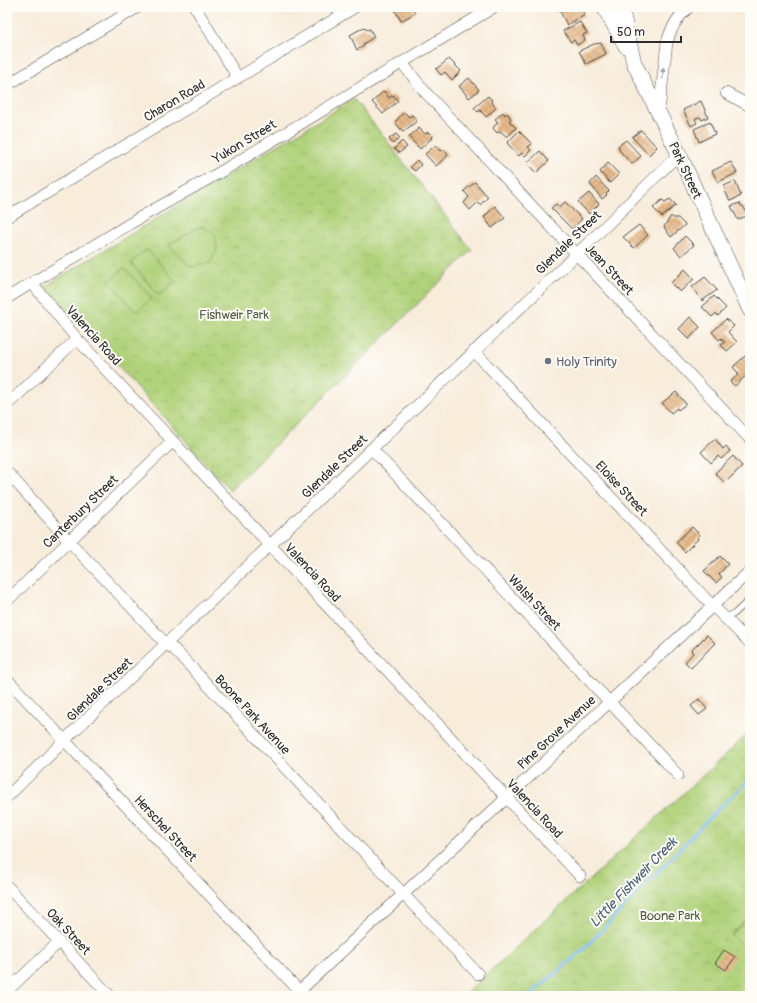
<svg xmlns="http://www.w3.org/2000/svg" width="757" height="1003" viewBox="0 0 757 1003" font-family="Pangolin,sans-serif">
<defs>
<pattern id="park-crowns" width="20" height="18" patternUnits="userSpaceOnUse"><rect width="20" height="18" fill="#b0d27a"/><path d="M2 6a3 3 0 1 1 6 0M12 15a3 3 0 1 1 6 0" fill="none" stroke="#98b46a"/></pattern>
<pattern id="building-cross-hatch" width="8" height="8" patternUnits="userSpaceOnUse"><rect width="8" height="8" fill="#e7ba8a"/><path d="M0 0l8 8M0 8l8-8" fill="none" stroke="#c6a077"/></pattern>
</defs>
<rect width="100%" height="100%" fill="#fdfcf7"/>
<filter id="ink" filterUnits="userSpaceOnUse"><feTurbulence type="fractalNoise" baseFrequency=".025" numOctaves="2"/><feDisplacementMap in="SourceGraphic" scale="8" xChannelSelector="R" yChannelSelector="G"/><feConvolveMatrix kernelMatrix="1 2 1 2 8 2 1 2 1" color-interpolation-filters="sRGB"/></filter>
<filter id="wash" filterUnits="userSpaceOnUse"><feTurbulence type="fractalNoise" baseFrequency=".012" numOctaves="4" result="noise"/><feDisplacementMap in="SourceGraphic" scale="16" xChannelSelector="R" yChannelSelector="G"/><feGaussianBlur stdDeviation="0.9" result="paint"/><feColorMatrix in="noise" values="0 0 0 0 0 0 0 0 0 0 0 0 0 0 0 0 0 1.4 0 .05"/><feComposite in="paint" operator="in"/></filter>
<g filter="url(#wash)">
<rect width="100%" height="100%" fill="#f8ecdb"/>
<path fill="url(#park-crowns)" stroke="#6e7e52" d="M354,99l118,151 -242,240 -185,-204z
M750,732v264h-287z"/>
<path fill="#b0d27a" stroke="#6e7e52" d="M201,226l14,8 2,16 -7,13 -19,4 -23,-22z
M147,249l28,32 -16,14 -28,-32z
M124,268l28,30 -16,14 -27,-31z
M750,917v37l-19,-19z"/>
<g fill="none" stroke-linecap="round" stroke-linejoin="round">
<path stroke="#85bcf5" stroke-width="3" d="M529,996l54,-46 136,-142 31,-28"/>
</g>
<g id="blocks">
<path fill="url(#building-cross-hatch)" d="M400,7h12l3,6 -14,8 -6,-11z
M567,7h13l5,8 -18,10 -7,-14z
M580,22l7,11 -4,2 2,5 -8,5 -3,-5 -3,2 -8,-11z
M364,27l3,3 3,-1 4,8 -11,7 1,2 -7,4 -7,-15z
M601,43l5,11 -20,10 -7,-13 15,-7z
M449,59l12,12 -9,9 -7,-8 -4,3 -5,-6z
M469,78l10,12 -10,8 -10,-12z
M384,91l5,7 4,-3 5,6 -15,13 -11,-12z
M488,96l4,4 -1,1 5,7 -10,9 -6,-7 -2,2 -4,-4z
M701,101l7,16 -6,3 -2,-3 -5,2 2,4 -6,3 -8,-16z
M404,112l5,5 3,-2 5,6 -14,11 -8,-10z
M503,112l2,3 2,-2 4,6 -2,2 7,7 -9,9 -7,-6 -3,2 -4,-5 5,-6 -3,-3z
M710,122l5,12 -16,8 -5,-13z
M419,128l6,6 3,-2 5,5 -13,12 -11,-12z
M641,130l16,17 -8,8 -17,-18z
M519,131l13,13 -4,3 3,3 -6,6 -3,-3 -3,3 -12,-13z
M396,134l4,4 -7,6 -4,-5z
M626,140l15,16 -9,8 -13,-14 1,-1 -2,-3z
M402,141l5,6 -8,6 -5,-4z
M436,145l5,6 3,-2 4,6 -12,11 -11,-12z
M540,151l9,10 -13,12 -9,-10z
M417,160l4,5 -6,6 -5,-4z
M731,162l6,11 -19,9 -6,-11z
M608,163l11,11 -9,9 -10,-11z
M596,177l13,14 -3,3 1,1 -5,4 -12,-15z
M735,181l6,15 -11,5 -5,-10 1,-1 -2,-4z
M475,182l13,15 -8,8 -2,-3 -8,8 -6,-7 5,-6 -5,-6z
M589,193l10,11 -10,10 -11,-12z
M670,199l6,6 -14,12 -9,-9 9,-8 3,2z
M565,202l17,17 -10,10 -21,-21 5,-4 3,3z
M740,203l1,3h2l5,9 -10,5 -7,-14z
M495,206l10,12 -13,10 -8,-11z
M671,216l2,2h5l7,7 -14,12 -7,-10z
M639,225l9,10 -14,13 -11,-11z
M685,236l9,9 -13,11 -7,-8z
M685,269l9,10 -14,13 -9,-9z
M705,277l12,13 -15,11 -10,-14z
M714,296l12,12 -8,8 -2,-3 -4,4 -10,-10z
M690,317l10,10 -11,12 -10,-10z
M726,319l8,7 -6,6 9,10 -10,9 -6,-6 4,-3 -4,-4 -2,2 -7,-8z
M745,356l4,5 -3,3 4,3v5l-15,14 -5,-4 9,-8 -6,-7z
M676,392l10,12 -8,6 -1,-2 -6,5 -9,-10z
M715,439l8,10 3,-3 4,5 -9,8 -3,-3 -7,7 -10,-11z
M733,456l9,10 -17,17 -10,-10z
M692,527l8,8 -3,3 1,1 -13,13 -9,-10z
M720,556l8,8 -9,10 3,3 -6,6 -12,-12z
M707,635l8,8 -24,25 -6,-6 8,-9 -2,-2z
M699,699l8,10 -8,6 -8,-9z
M724,950l11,7 -9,13 -11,-7z"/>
</g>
</g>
<g filter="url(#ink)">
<use href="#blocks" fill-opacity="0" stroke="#4a4845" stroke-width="1"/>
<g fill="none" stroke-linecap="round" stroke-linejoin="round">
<g stroke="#4a4845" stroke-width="7">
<path id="lane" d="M724,617l10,-3 16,-15"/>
</g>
<g stroke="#4a4845" stroke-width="12">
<path id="street" d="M195,7l43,71
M402,63l24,30 324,346
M7,85l131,-78
M726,93l24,13
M659,111l8,-69c4,-14 11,-26 22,-35
M7,217l348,-210
M32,283l45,56 503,537
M7,298l134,-81 83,-47 270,-163
M474,351l233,249 43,43
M7,405l70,-66
M372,449l306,326
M7,472l62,69 97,103 9,6 303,324
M7,601l166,-160
M7,679l297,317
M7,797l66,-65 504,-478 102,-100
M7,886l103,110
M7,991l52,-49
M294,996l456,-425"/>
</g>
<g stroke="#4a4845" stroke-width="16">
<path id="secondary" d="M604,7l22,39
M621,7l13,56 45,91 71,156"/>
</g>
<use href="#lane" stroke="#fff" stroke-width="5.5"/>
<use href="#street" stroke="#fff" stroke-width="11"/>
<use href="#secondary" stroke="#fff" stroke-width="15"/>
</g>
<defs><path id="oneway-solid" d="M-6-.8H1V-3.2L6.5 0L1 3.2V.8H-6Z"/></defs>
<use fill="#a0a0a0" href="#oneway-solid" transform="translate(663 73) rotate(-85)"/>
</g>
<circle fill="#6b7280" stroke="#fdfcf7" stroke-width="1.5" cx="548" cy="361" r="4"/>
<g text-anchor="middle" stroke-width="4" stroke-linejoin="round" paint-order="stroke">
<g font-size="13" fill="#2b2b2b" stroke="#fdfcf7">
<text transform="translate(174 100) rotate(-31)" y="5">Charon Road</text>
<text transform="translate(244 141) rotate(-31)" y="5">Yukon Street</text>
<text transform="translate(686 170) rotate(65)" y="5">Park Street</text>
<text transform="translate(568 242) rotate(-44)" y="5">Glendale Street</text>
<text transform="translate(610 269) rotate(47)" y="5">Jean Street</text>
<text transform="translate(94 335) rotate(48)" y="5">Valencia Road</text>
<text transform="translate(334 466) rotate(-44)" y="5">Glendale Street</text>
<text transform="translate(622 488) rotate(47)" y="5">Eloise Street</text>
<text transform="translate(80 511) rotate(-44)" y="5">Canterbury Street</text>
<text transform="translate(313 572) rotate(47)" y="5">Valencia Road</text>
<text transform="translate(535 602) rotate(47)" y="5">Walsh Street</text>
<text transform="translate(99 689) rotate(-44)" y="5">Glendale Street</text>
<text transform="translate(253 714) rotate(47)" y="5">Boone Park Avenue</text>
<text transform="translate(556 732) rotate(-43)" y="5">Pine Grove Avenue</text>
<text transform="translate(535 808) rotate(47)" y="5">Valencia Road</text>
<text transform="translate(166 828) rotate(47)" y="5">Herschel Street</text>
<text transform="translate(69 931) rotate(47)" y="5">Oak Street</text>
</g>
<g font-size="13" fill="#535d43" stroke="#fdfcf7">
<text x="234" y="319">Fishweir Park</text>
<text x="670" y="920">Boone Park</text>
</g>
<g font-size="13" fill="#5b616d" stroke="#fdfcf7" text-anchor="start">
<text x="556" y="366">Holy Trinity</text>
</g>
<g font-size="14" font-style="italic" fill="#4a5e72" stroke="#fdfcf7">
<text transform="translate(633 882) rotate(-46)" y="5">Little Fishweir Creek</text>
</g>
</g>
<rect width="757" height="1003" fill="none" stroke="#fdfcf7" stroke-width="24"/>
<path d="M611 36v6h70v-6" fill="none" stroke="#2b2b2b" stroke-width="2"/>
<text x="617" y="36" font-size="12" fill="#2b2b2b" stroke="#fdfcf7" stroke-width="3" paint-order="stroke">50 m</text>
</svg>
